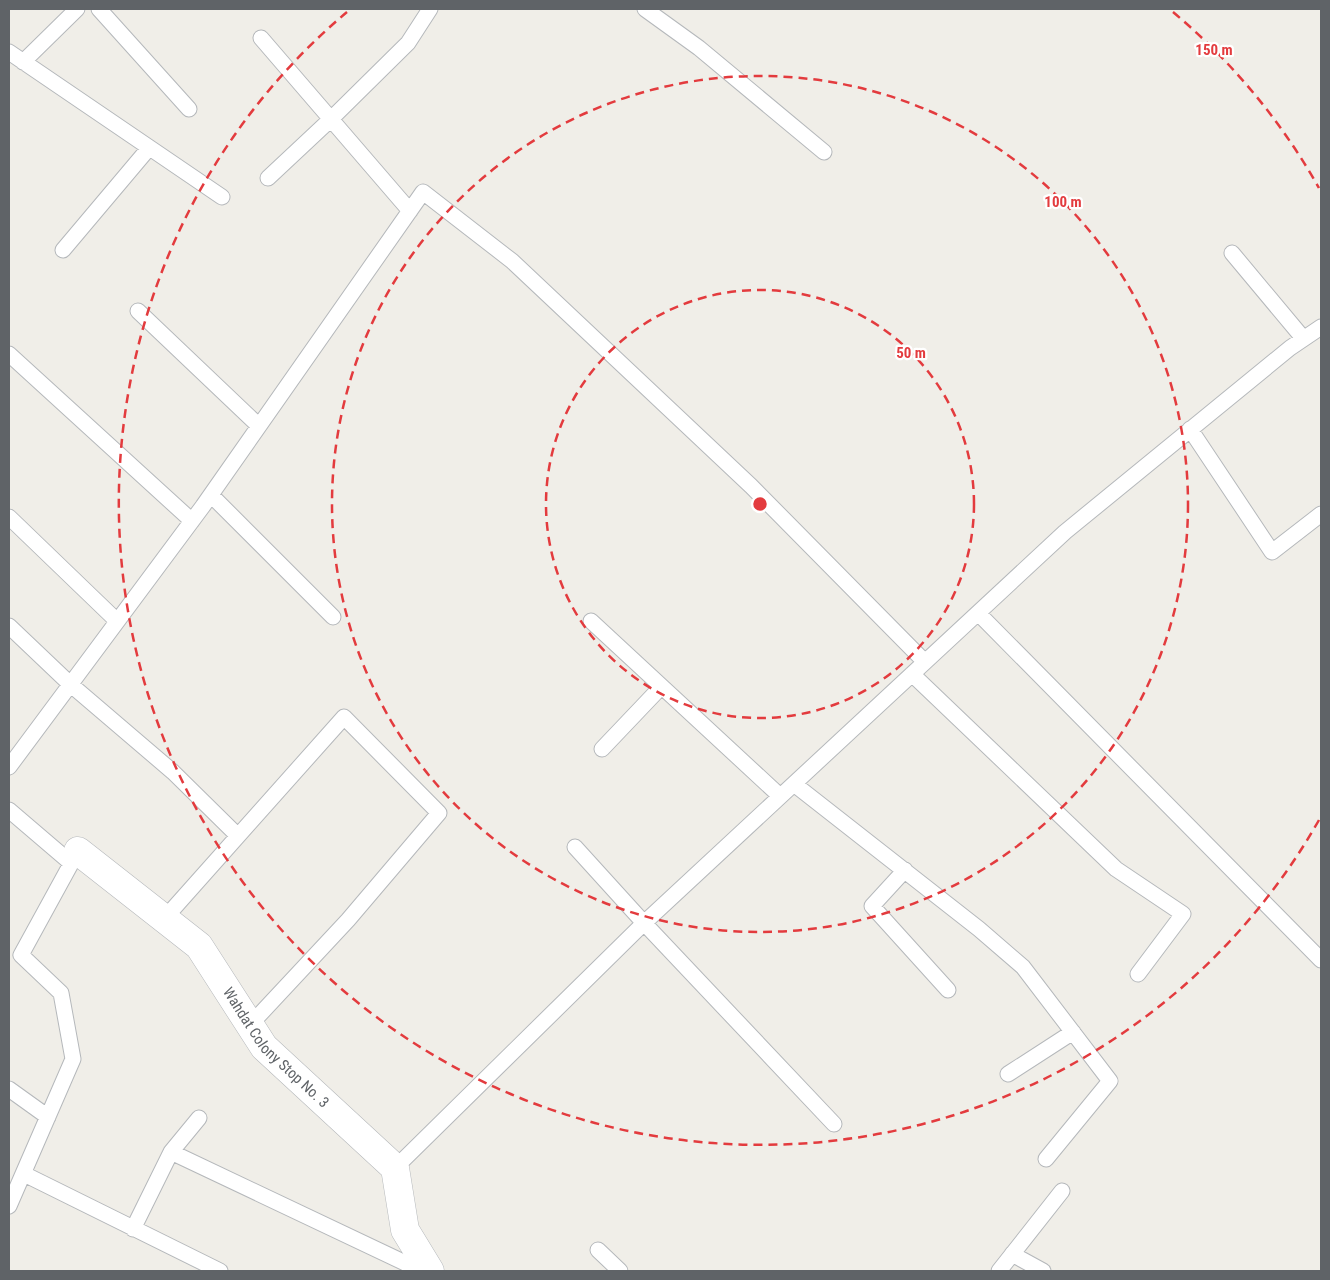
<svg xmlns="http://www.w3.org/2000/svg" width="1330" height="1280" viewBox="0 0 1330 1280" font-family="'Roboto Condensed',sans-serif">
<rect width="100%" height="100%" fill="#f0eee8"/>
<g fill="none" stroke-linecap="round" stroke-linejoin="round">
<g stroke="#b5b8bb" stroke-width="17">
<path id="service" d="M99,9l90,100
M645,9l54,39 125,104
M261,38l149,173
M9,52l213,145
M23,62l54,-53
M268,178l63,-59 77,-76 22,-34
M63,250l86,-102
M1232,253l71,85
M138,311l121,115
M9,354l183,167
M1190,429l82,123 49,-38
M211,495l122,122
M9,517l108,104
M978,613l343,347
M591,621l189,175
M9,626l61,58 103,88 64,63
M912,674l204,195 67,45 -45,60
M602,749l59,-62
M9,767l194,-261 220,-314 89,69 239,225 174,176
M794,784l185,145 44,38 87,114 -64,78
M9,810l62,53
M575,847l69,76 190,201
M905,870l-33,36 76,84
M165,918l179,-201 95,96 -91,107 -98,105
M1008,1074l65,-42
M9,1089l39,28
M171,1152l251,119
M395,1168l249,-245 421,-391 225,-184 31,-21
M24,1174l196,97
M9,1206l64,-147 -12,-66 -40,-38 57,-104
M133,1229l38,-77 28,-34
M598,1250l22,21
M1012,1254l31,17
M999,1271l63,-80"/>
</g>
<g stroke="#b5b8bb" stroke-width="29">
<g id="minor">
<path id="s1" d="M78,851l121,95 65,101 131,121 10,62 25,41"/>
</g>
</g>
<use href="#service" stroke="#fff" stroke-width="15"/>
<use href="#minor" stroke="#fff" stroke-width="28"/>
</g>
<g fill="none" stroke="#e33b3e" stroke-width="2.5" stroke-dasharray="9 6">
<circle cx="760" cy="504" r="214"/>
<circle cx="760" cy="504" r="428"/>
<path d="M1319 820A642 642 0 1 1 347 12M1173 12A642 642 0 0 1 1319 188"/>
</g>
<g text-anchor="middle" stroke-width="4.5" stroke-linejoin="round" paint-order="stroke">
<g font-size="15" fill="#5f6367" stroke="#fff">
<text dy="5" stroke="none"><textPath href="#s1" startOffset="282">Wahdat Colony Stop No. 3</textPath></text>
</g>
</g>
<circle cx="760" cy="504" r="8" fill="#e33b3e" stroke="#fff" stroke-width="2.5"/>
<g font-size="15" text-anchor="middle" font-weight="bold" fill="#e33b3e" stroke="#fff" stroke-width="4.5" stroke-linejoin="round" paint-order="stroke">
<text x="1214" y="55">150 m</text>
<text x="1063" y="207">100 m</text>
<text x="911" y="358">50 m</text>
</g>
<rect width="1330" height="1280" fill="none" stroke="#5f6367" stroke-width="20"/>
</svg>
